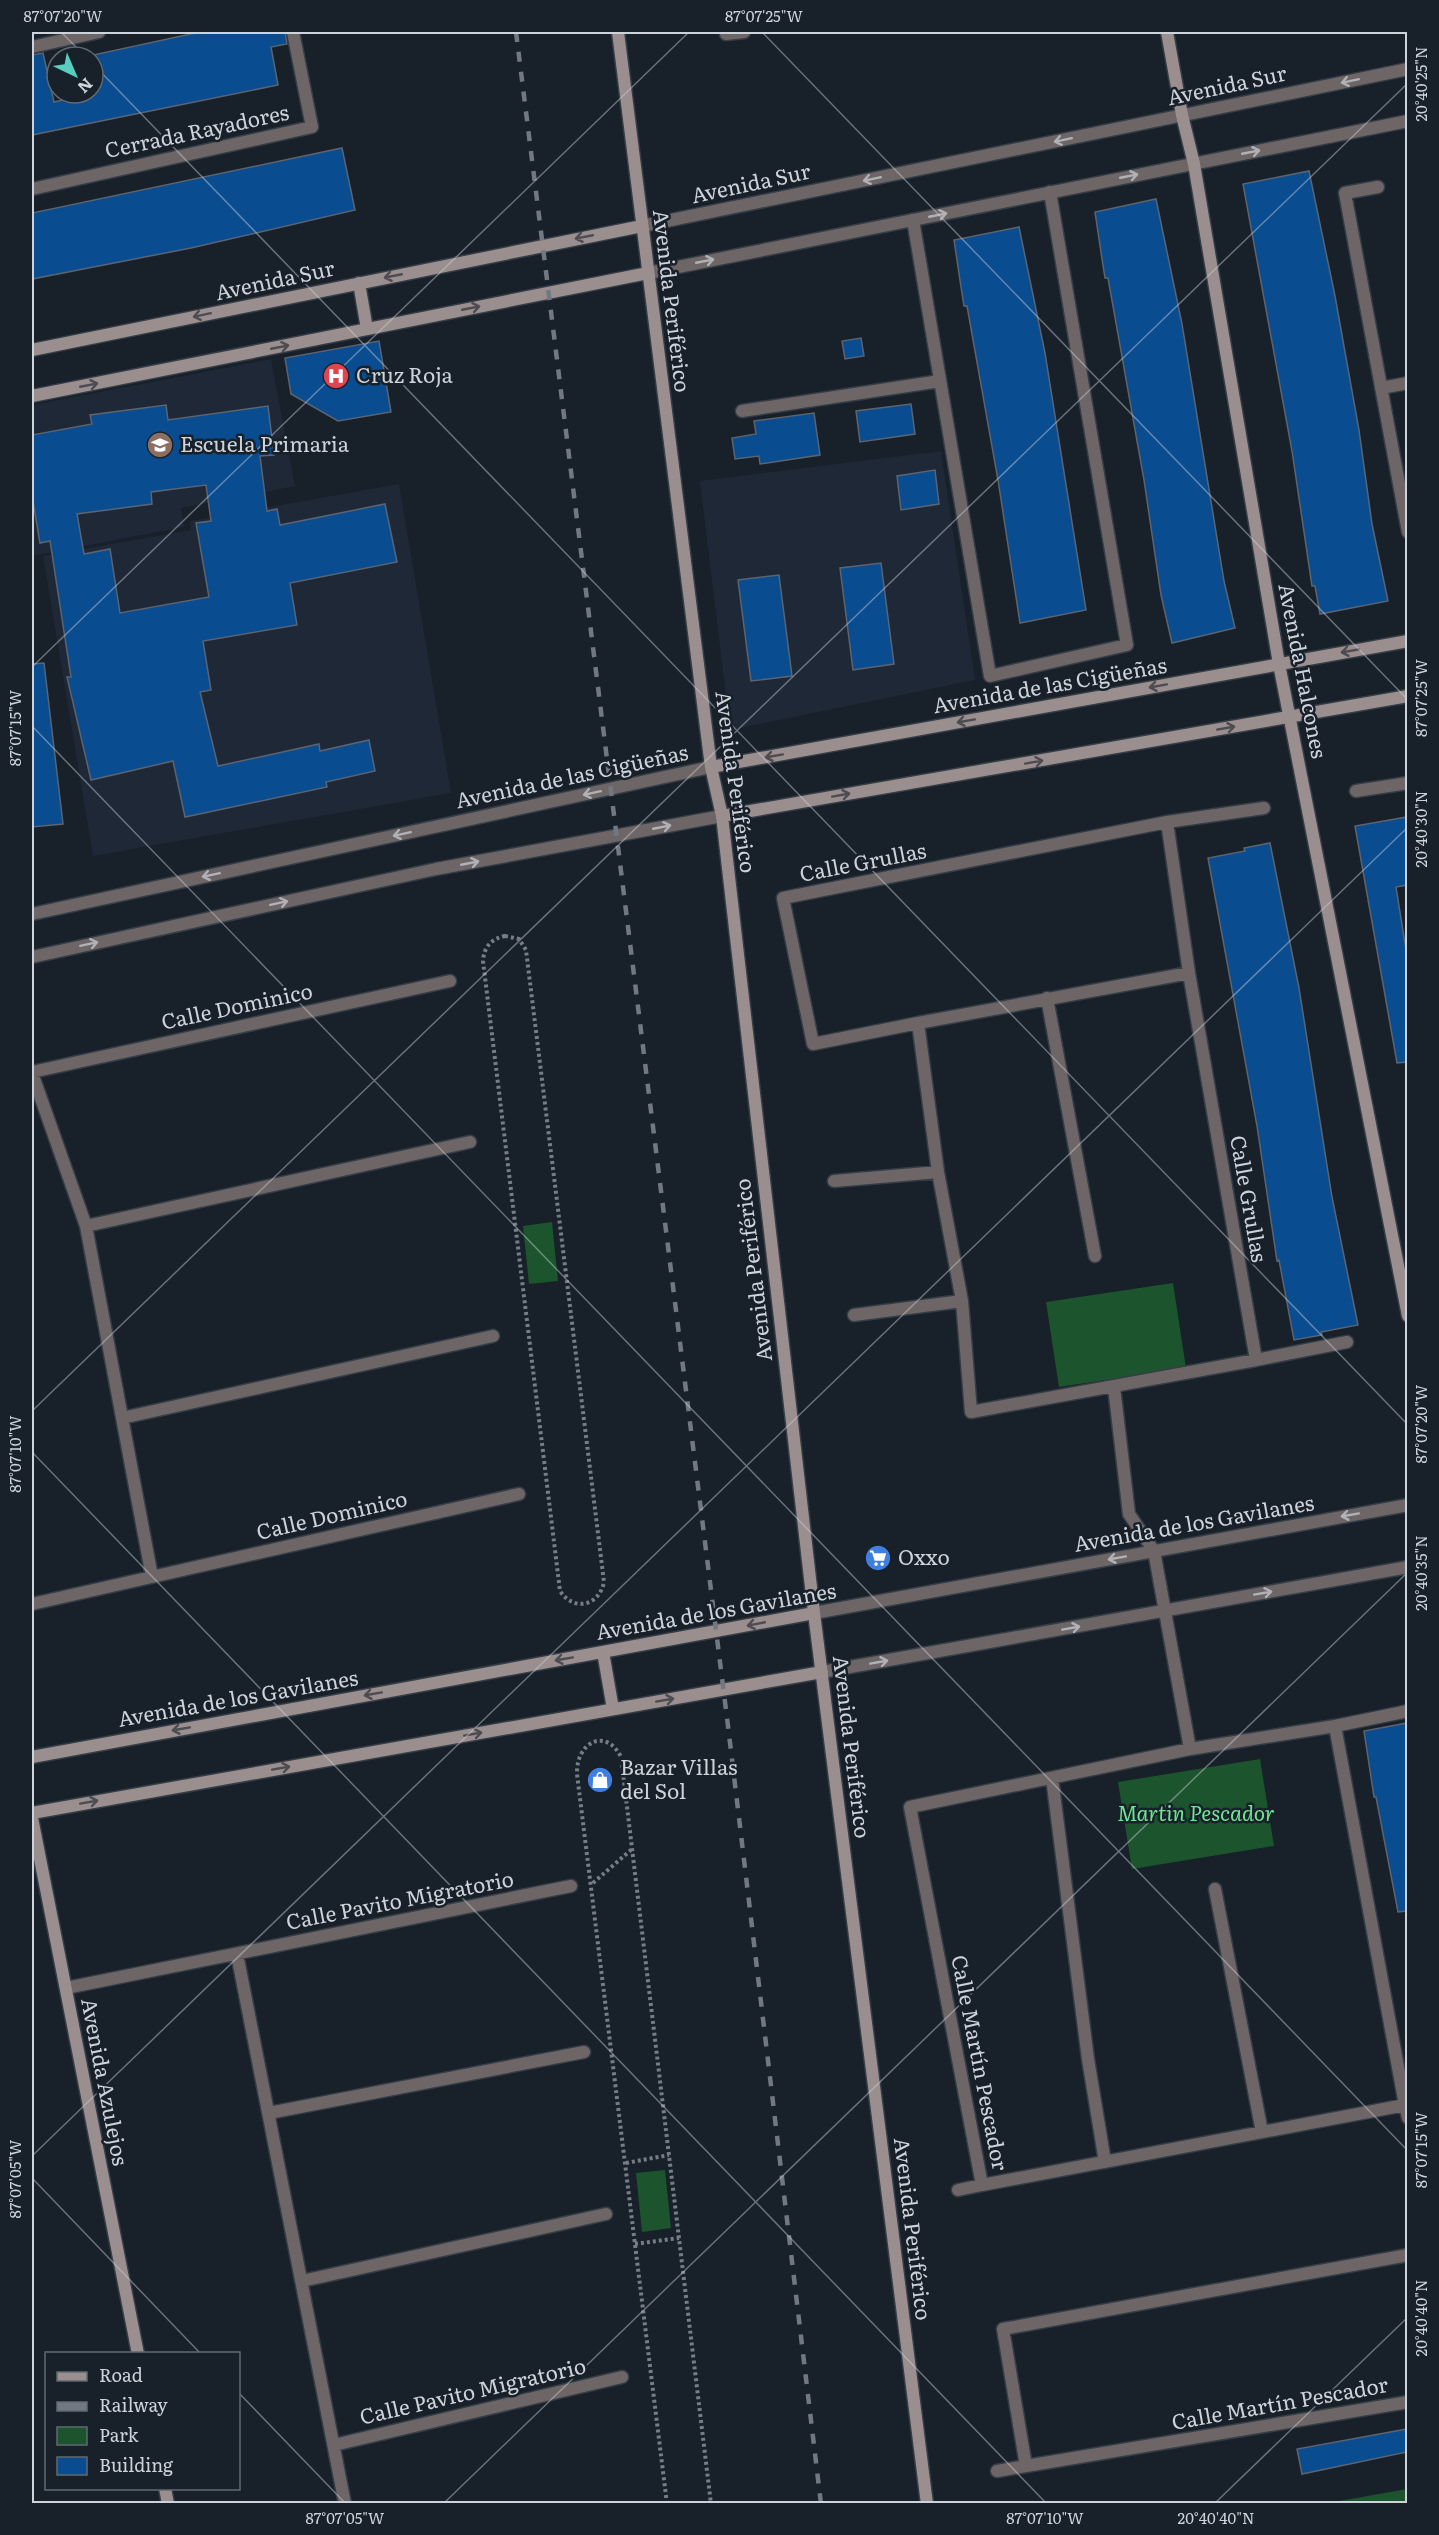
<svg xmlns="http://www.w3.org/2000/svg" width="1439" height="2535" viewBox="0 0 1439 2535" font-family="Literata,serif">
<rect width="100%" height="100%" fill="#18202a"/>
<path fill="#1e2837" d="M271,359l24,127 -114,22 3,19 -152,29v-151z
M941,451l34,229 -245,50 -30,-249z
M399,484l52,309 -358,63 -50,-300 148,-26 -1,-9z"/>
<path fill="#1c542d" d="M552,1222l6,59 -29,3 -6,-58z
M1173,1283l13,85 -127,19 -13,-85z
M1260,1759l14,87 -142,23 -14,-87z
M665,2170l6,58 -29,4 -6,-59z
M1407,2489v14h-79z"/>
<path fill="#094c90" stroke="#5b6470" stroke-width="1.5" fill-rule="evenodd" d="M200,32h85l2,12 -16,3 7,38 -246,50v-80l11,-2 11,49 39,-9v-38z
M342,148l13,62 -164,38 -159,31v-66z
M1309,171l26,125 24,134 13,94 16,77 -68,13 -5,-28h-3l-20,-135 -49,-267z
M1156,199l26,125 42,257 11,47 -63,15 -11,-48 -17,-115 -36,-202h-3l-3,-19 -7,-47z
M1019,227l26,126 41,257 -66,13 -22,-143 -31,-174h-3l-3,-19 -7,-47z
M861,338l3,18 -19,3 -3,-18z
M379,341l12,71 -53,9 -47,-27 -6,-36z
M911,404l4,30 -55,8 -4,-31z
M166,405l2,15 100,-14 6,49 -14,1 7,55 10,-2 3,16 105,-21 12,58 -107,21 7,42 -94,16 8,49 -11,2 18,74 101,-22 1,7 49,-11 6,31 -49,11 1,5 -142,30 -12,-56 -82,19 -24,-103h4l-21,-136 -10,2 -8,-48v-60l60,-11 -2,-9zM206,485l5,36 -15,2 13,74 -89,16 -10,-64 -26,5 -7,-40 75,-10 -1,-12z
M814,413l6,42 -60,9 -1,-8 -24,3 -3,-21 24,-4 -2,-13z
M935,470l4,34 -38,6 -4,-34z
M881,563l13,101 -41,6 -13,-102z
M779,575l13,101 -41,5 -13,-101z
M44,663l19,161 -31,3v-163z
M1407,817v68l-11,2 11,69v106l-10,1 -42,-237z
M1270,843l29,145 33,209 26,128 -37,7 1,3 -28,5 -15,-80 -2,1 -20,-135 -49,-268 37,-7 -1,-3z
M1407,1723v188l-9,1 -22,-115h-2l-10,-66z
M1407,2429v23l-105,22 -5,-25z"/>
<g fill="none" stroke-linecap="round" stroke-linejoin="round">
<g stroke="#353d46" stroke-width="15">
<path id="minor" d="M726,32v2l18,-2
M32,47l67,-15
M1378,187l-33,6 63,339
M32,189l280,-62 -19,-95
M913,220l77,456 137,-31 -77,-453
M1381,388l27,-5
M742,411l198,-30
M1356,791l52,-8
M1167,822l22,151 67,387 -285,52 -9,-111 -24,-129 -20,-149 -105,21 -30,-146z
M1167,822l97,-14
M1047,998l48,258
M918,1023l271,-50
M32,1072l418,-91
M32,1073l54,153 66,351
M834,1181l104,-9
M86,1226l384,-84
M854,1315l108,-14
M1256,1360l91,-18
M1114,1387l15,127 25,37 36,198
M122,1418l371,-82
M32,1604l487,-110
M1335,1726l70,379 -423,80 -72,-378 280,-58z
M1335,1726l73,-15
M1052,1778l36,281 17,103
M1215,1889l47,243
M237,1954l108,550
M66,1988l505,-102
M1405,2105l3,13
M269,2113l315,-61
M958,2190l24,-5
M1408,2255l-405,74 23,137 382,-64
M302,2281l304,-67
M334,2445l288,-68
M997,2471l29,-5"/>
</g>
<g stroke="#353d46" stroke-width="15">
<path id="tertiary" d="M642,226l766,-157
M648,273l760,-152
M32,914l679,-147
M32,957l404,-88 286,-53
M814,1613l594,-108
M822,1672l586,-105"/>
</g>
<g stroke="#353d46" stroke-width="15">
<path id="secondary" d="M618,32l93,735 11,49 92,797 113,891
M1167,32l15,83 12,49 85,500 129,652
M359,283l8,46
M32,350l610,-124
M32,396l616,-123
M711,767l697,-126
M722,816l686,-120
M603,1652l10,57
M32,1757l782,-144
M32,1813l790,-141
M32,1818l106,536
M165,2488l3,16"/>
</g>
<path stroke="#767d86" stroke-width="4" stroke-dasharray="3 3" stroke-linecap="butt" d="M505,936l14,3 7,11 78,632c-5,24 -30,30 -44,9l-77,-630c1,-14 8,-22 22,-25z
M593,1883l39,-34
M626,2163l43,-8
M635,2244l44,-6
M667,2504l-90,-730c-1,-32 29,-47 44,-17l90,747"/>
<use href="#minor" stroke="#6e6666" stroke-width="12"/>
<use href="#tertiary" stroke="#6e6666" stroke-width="12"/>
<use href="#secondary" stroke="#9b8e8f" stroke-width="12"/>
<path stroke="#717881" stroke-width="4.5" stroke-dasharray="10 10" stroke-linecap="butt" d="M516,32l212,1694 93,778"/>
</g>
<defs><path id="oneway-shaft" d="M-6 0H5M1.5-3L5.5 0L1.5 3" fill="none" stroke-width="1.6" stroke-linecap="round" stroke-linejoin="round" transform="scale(1.5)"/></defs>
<g stroke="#b0b2b7">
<use href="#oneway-shaft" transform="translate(1350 81) rotate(168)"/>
<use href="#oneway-shaft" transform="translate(1063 140) rotate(168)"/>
<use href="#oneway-shaft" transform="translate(1251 152) rotate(-11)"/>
<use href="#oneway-shaft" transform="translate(1129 176) rotate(-11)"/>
<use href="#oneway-shaft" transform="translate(872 179) rotate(168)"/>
<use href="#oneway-shaft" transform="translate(938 215) rotate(-11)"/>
<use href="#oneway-shaft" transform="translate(705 261) rotate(-11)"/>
<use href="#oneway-shaft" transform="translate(592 793) rotate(168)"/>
<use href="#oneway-shaft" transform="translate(662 827) rotate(-11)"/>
<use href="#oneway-shaft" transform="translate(402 834) rotate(168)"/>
<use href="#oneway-shaft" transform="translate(470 863) rotate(-11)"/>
<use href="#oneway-shaft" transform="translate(211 875) rotate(168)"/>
<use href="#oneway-shaft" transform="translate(279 903) rotate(-12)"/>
<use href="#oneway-shaft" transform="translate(89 944) rotate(-12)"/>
<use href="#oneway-shaft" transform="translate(1350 1515) rotate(170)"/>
<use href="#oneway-shaft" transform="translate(1117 1558) rotate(170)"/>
<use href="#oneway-shaft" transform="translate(1263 1593) rotate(-10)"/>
<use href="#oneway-shaft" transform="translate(1071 1628) rotate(-10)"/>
<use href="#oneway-shaft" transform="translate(879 1662) rotate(-10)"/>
</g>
<g stroke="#4c4c52">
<use href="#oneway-shaft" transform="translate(584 237) rotate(169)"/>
<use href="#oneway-shaft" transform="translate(393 276) rotate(169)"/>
<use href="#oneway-shaft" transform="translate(471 308) rotate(-11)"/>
<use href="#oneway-shaft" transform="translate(202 315) rotate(168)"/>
<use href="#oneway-shaft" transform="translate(280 347) rotate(-11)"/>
<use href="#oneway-shaft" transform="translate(89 385) rotate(-11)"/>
<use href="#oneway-shaft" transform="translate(1350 651) rotate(170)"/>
<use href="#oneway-shaft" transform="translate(1158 686) rotate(170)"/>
<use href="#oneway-shaft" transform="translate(966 721) rotate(170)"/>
<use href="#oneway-shaft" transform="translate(1226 728) rotate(-10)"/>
<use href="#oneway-shaft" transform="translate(774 756) rotate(170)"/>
<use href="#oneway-shaft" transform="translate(1034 762) rotate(-10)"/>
<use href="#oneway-shaft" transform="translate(841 795) rotate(-10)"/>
<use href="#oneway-shaft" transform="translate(756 1624) rotate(169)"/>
<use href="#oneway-shaft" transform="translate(564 1659) rotate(170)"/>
<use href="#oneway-shaft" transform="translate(373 1694) rotate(170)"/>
<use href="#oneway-shaft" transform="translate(665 1700) rotate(-10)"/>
<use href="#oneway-shaft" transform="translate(181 1729) rotate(170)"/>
<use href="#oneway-shaft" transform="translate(473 1734) rotate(-10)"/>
<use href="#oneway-shaft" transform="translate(281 1768) rotate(-10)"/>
<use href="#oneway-shaft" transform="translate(89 1802) rotate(-10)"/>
</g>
<path fill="none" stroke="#cdd3da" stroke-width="1.5" stroke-opacity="0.45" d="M61,32l25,25M762,32l646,668M93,64l1315,1361M32,667l657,-635M32,726l1376,1425M32,1411l1376,-1328M32,1452l1015,1052M32,2156l1376,-1329M32,2178l169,176M238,2392l108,112M443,2504l965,-932M1214,2504l194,-187"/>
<defs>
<g id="hospital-disc" transform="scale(1.35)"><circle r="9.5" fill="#e0444e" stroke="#18202a"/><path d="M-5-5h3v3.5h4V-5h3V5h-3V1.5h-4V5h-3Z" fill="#fff"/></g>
<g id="school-disc" transform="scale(1.35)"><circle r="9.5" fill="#8d6e63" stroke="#18202a"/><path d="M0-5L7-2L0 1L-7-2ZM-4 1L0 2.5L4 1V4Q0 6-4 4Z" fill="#fff"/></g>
<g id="supermarket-disc" transform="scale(1.35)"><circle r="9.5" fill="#3f7fe0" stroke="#18202a"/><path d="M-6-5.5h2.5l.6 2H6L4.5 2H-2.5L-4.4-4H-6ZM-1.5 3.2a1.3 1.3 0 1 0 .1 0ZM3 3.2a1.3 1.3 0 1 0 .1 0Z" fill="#fff"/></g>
<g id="shop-disc" transform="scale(1.35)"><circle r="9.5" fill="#3f7fe0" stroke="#18202a"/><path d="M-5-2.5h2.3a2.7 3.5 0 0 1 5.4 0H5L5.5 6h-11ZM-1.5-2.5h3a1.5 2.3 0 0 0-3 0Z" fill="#fff"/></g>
</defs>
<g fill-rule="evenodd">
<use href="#hospital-disc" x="336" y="376"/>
<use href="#school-disc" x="160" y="445"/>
<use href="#supermarket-disc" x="878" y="1558"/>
<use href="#shop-disc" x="600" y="1780"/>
</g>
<g text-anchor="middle" stroke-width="5" stroke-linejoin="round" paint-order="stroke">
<g font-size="21" fill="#cdd3da" stroke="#18202a">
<text transform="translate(1227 86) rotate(-12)" y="7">Avenida Sur</text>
<text transform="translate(197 132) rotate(-12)" y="7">Cerrada Rayadores</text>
<text transform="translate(751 184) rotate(-12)" y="7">Avenida Sur</text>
<text transform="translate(275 281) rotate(-12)" y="7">Avenida Sur</text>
<text transform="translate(671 301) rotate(83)" y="7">Avenida Periférico</text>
<text transform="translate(1302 671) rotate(79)" y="7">Avenida Halcones</text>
<text transform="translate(1050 686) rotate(-10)" y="7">Avenida de las Cigüeñas</text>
<text transform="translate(572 777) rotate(-12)" y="7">Avenida de las Cigüeñas</text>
<text transform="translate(735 782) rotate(82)" y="7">Avenida Periférico</text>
<text transform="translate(863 863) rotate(-11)" y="7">Calle Grullas</text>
<text transform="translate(237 1007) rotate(-12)" y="7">Calle Dominico</text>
<text transform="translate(1248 1199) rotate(80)" y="7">Calle Grullas</text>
<text transform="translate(754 1270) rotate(-97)" y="7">Avenida Periférico</text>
<text transform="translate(332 1516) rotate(-13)" y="7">Calle Dominico</text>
<text transform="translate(1194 1524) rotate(-10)" y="7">Avenida de los Gavilanes</text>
<text transform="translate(716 1612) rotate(-10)" y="7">Avenida de los Gavilanes</text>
<text transform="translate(238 1699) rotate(-10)" y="7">Avenida de los Gavilanes</text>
<text transform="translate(851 1747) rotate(83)" y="7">Avenida Periférico</text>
<text transform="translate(400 1901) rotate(-11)" y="7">Calle Pavito Migratorio</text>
<text transform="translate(979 2063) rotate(79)" y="7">Calle Martín Pescador</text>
<text transform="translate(104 2082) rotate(79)" y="7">Avenida Azulejos</text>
<text transform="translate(912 2229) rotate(83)" y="7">Avenida Periférico</text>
<text transform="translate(473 2392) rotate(-13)" y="7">Calle Pavito Migratorio</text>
<text transform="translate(1280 2404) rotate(-10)" y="7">Calle Martín Pescador</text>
</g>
<g font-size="21" fill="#cdd3da" stroke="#18202a" text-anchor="start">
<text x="356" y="383">Cruz Roja</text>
<text x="180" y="452">Escuela Primaria</text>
<text x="898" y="1565">Oxxo</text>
<text x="620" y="1775">Bazar Villas<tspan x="620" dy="24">del Sol</tspan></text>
</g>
<g font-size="21" font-style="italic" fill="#70e490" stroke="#18202a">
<text x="1196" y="1821">Martin Pescador</text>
</g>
</g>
<rect width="1439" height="2535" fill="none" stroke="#18202a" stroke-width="66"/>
<rect x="45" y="2352" width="195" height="138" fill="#18202a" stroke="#606870" stroke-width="1.5"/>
<rect x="57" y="2372" width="30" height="9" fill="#9b8e8f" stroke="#606870" stroke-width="1.5"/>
<text x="99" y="2382" font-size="18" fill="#cdd3da">Road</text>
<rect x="57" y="2402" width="30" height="9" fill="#717881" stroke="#606870" stroke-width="1.5"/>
<text x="99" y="2412" font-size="18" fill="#cdd3da">Railway</text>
<rect x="57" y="2427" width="30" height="18" fill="#1c542d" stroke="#606870" stroke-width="1.5"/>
<text x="99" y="2442" font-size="18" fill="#cdd3da">Park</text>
<rect x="57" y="2457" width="30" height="18" fill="#094c90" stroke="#606870" stroke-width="1.5"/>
<text x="99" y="2472" font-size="18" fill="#cdd3da">Building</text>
<g transform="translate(75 75) rotate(136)"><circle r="28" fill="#18202a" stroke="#606870" stroke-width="1.5"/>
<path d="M0-4.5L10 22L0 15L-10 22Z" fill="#59cebf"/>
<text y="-9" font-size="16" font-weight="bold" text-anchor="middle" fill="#cdd3da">N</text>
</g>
<rect x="33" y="33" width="1373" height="2469" fill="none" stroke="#cdd3da" stroke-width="2"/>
<g font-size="15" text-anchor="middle" fill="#cdd3da">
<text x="63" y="22">87°07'20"W</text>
<text x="764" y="22">87°07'25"W</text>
<text transform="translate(1422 84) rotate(-90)" y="5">20°40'25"N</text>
<text transform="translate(1422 698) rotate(-90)" y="5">87°07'25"W</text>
<text transform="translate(16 728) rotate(-90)" y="5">87°07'15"W</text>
<text transform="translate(1422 829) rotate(-90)" y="5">20°40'30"N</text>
<text transform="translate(1422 1424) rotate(-90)" y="5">87°07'20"W</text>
<text transform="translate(16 1454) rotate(-90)" y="5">87°07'10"W</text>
<text transform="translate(1422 1573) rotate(-90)" y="5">20°40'35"N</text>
<text transform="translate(1422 2150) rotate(-90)" y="5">87°07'15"W</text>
<text transform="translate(16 2179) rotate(-90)" y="5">87°07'05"W</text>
<text transform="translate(1422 2318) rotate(-90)" y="5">20°40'40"N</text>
<text x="345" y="2524">87°07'05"W</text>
<text x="1045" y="2524">87°07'10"W</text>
<text x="1216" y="2524">20°40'40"N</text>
</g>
</svg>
